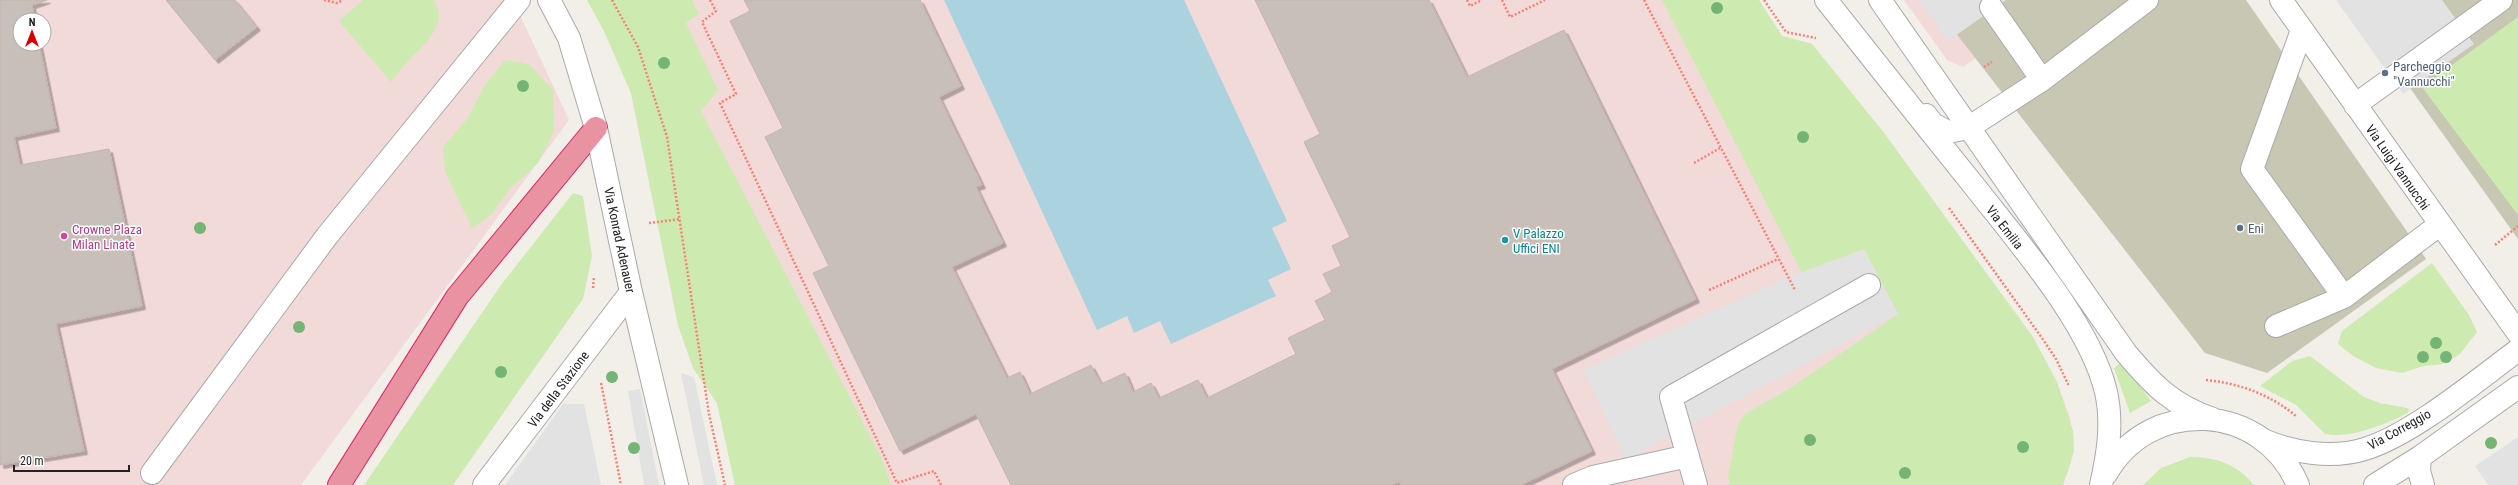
<svg xmlns="http://www.w3.org/2000/svg" width="2518" height="485" viewBox="0 0 2518 485" font-family="'Roboto Condensed',sans-serif">
<defs>
<filter id="shadow"><feDropShadow dx="3.5" dy="3.5" stdDeviation="0" flood-color="#0004"/></filter>
</defs>
<rect width="100%" height="100%" fill="#f2efe9"/>
<path fill="#f2dad9" fill-rule="evenodd" d="M0,0h513l56,120 -268,365h-301zM20,20h24v24h-24z
M587,0h1172l23,36 30,8 72,89 149,204 24,45 13,36 4,23 -3,21 -8,23h-1328l-18,-82 -24,-35 -15,-43 -47,-232 -27,-62z
M1904,0h154l-95,67 -16,-7z"/>
<path fill="#c7c7b4" d="M1930,0h316l180,259 -159,114 -62,-20z
M2347,0h171v239z"/>
<path fill="#cdebb0" d="M363,0h71c14,26 -9,44 -25,60 -7,7 -12,15 -18,22l-52,-61z
M587,0h105l7,14 -13,9 32,67 -17,21 180,346 10,28h-156l-18,-82 -24,-35 -15,-43 -47,-232 -27,-62z
M1662,0h97l23,36 30,8 72,89 149,204 24,45 16,49 1,21 -11,33h-333l-2,-8 10,-53 7,-10 47,-27 106,-73 -34,-65 -62,24z
M2518,17v198l-96,-128z
M505,60l24,4 24,26 1,41 -16,32 -28,26 -20,27 -18,12 -27,-56 -2,-25 24,-28 18,-34z
M573,193l10,3 9,60 -9,43 -130,186h-89l137,-200z
M2432,263l37,52 8,17 -17,22 -17,10 -19,2 -22,7 -26,-5 -23,-12 -15,-12 4,-13z
M2310,356l54,41 16,6 27,5 2,1 -1,4c-23,11 -56,26 -83,21l-29,-29 -36,-19 32,-25z
M2122,362l29,39 -21,12 -1,-3 -15,-42z
M2190,457c26,0 47,7 64,28h-111l18,-17z"/>
<path fill="#e2e2e2" d="M1919,0h87l-58,41z
M2336,0h106l32,44 -71,50z
M1864,249l34,65 -272,146 -43,-90 206,-93z
M681,373l13,4 23,108h-13z
M640,389l19,96h-15l-16,-94z
M563,404h21l17,81h-96z
M2518,437v48h-30l-13,-19z"/>
<path fill="#aad3df" d="M944,0h240l103,221 -15,7 19,41 -23,11 8,16 -105,48 -11,-23 -26,12 -7,-17 -30,14z"/>
<path fill="#c7bfb8" stroke="#c4b6ab" filter="url(#shadow)" d="M0,0h47l-15,5 3,15h-15v24h19l17,84 -42,9 6,28 89,-16 33,157 -86,18 28,127 -84,14z
M166,0h69l22,27 -42,33z
M744,0h176l41,86 -22,11 43,88 -6,2 27,56 -51,24 55,111 13,-6 10,22 61,-29 10,19 24,-11 8,19 18,-9 8,15 39,-18 9,18 89,-44 -8,-16 37,-18 -10,-19 17,-9 -9,-18 18,-8 -9,-20 18,-9 -46,-95 16,-8 -65,-134h174l38,77 97,-47 132,269 -144,70 40,82 -71,34h-120l-2,-3 -7,3h-381l-35,-71 -76,37 -87,-178 16,-7 -64,-129 18,-9 -53,-107 20,-10z"/>
<g fill="none" stroke-linecap="round" stroke-linejoin="round">
<g stroke="#a9a9a9" stroke-width="24">
<path id="minor" d="M549,0l20,38 27,90 35,164 46,193
M1826,0c49,62 99,125 149,187 43,55 115,137 131,205 7,31 2,62 -5,93
M1880,0l246,353c27,32 46,52 87,66
M2281,0l237,333
M1991,7l51,73
M2302,30l-50,139 92,128
M2355,105l146,-105
M1926,115l7,9 15,8 20,-4 74,-48 105,-80
M2276,326l68,-29 95,-72
M2263,440c31,13 69,19 102,9 48,-15 111,-68 153,-99
M2420,457l-1,14 4,14
M152,473l175,-237 192,-236
M2106,474c44,-78 157,-72 192,11
M484,485l147,-193
M1574,485l19,-8 95,-21
M1696,485l-25,-88 198,-112
M2375,485l45,-28 98,-70"/>
</g>
<g stroke="#dc2a67" stroke-width="24">
<path id="highway" d="M339,485l118,-188 139,-169"/>
</g>
<path stroke="#fa8072" stroke-width="2.5" stroke-dasharray="2 2" stroke-linecap="butt" d="M324,0l13,3 6,-3
M612,0l26,47 29,90 42,277 16,71
M710,0l6,11 -14,11 34,72 -16,9 177,380 37,-12 7,14
M1467,0l3,6 12,-6
M1502,0l8,17 35,-17
M1644,0l151,290
M1764,0l22,32 30,6
M1984,67l8,-5
M1694,163l26,-15
M1949,208l93,130 14,21 13,27
M649,223l31,-4
M2495,245l23,-19
M593,288l1,-11
M1709,290l69,-31
M2206,380c33,3 65,15 90,36
M601,383l20,102"/>
<use href="#minor" stroke="#fff" stroke-width="22"/>
<use href="#highway" stroke="#e892a2" stroke-width="22"/>
</g>
<g fill="#74b475">
<circle cx="1717" cy="8" r="6"/>
<circle cx="664" cy="63" r="6"/>
<circle cx="523" cy="86" r="6"/>
<circle cx="1803" cy="137" r="6"/>
<circle cx="200" cy="228" r="6"/>
<circle cx="299" cy="327" r="6"/>
<circle cx="2436" cy="343" r="6"/>
<circle cx="2423" cy="357" r="6"/>
<circle cx="2446" cy="357" r="6"/>
<circle cx="501" cy="372" r="6"/>
<circle cx="612" cy="377" r="6"/>
<circle cx="1810" cy="440" r="6"/>
<circle cx="2491" cy="443" r="6"/>
<circle cx="2023" cy="447" r="6"/>
<circle cx="634" cy="448" r="6"/>
<circle cx="1905" cy="473" r="6"/>
</g>
<g fill="#5c6f8a" stroke="#fff" stroke-width="1.5">
<circle cx="2385" cy="73" r="4"/>
<circle cx="2240" cy="228" r="4"/>
</g>
<circle fill="#d1479c" stroke="#fff" stroke-width="1.5" cx="64" cy="236" r="4"/>
<circle fill="#0f9aa8" stroke="#fff" stroke-width="1.5" cx="1505" cy="240" r="4"/>
<g text-anchor="middle" stroke-width="3" stroke-linejoin="round" paint-order="stroke">
<g font-size="13" fill="#4e5e75" stroke="#fff" text-anchor="start">
<text x="2393" y="71">Parcheggio<tspan x="2393" dy="15">"Vannucchi"</tspan></text>
<text x="2248" y="233">Eni</text>
</g>
<g font-size="13" fill="#222" stroke="#fff">
<text transform="translate(2398 167) rotate(55)" y="5">Via Luigi Vannucchi</text>
<text transform="translate(2005 227) rotate(52)" y="5">Via Emilia</text>
<text transform="translate(620 240) rotate(78)" y="5">Via Konrad Adenauer</text>
<text transform="translate(558 389) rotate(-53)" y="5">Via della Stazione</text>
<text transform="translate(2399 429) rotate(-29)" y="5">Via Correggio</text>
</g>
<g font-size="13" fill="#b23c85" stroke="#fff" text-anchor="start">
<text x="72" y="234">Crowne Plaza<tspan x="72" dy="15">Milan Linate</tspan></text>
</g>
<g font-size="13" fill="#0d838f" stroke="#fff" text-anchor="start">
<text x="1513" y="238">V Palazzo<tspan x="1513" dy="15">Uffici ENI</tspan></text>
</g>
</g>
<g transform="translate(32 32)"><circle r="19" fill="#ffffff" stroke="#a7a7a7"/>
<path d="M0-3L7 15L0 10L-7 15Z" fill="#d40000"/>
<text y="-6" font-size="11" font-weight="bold" text-anchor="middle" fill="#222222">N</text>
</g>
<path d="M14 465v6h115v-6" fill="none" stroke="#222222" stroke-width="2"/>
<text x="20" y="465" font-size="12" fill="#222222" stroke="#ffffff" stroke-width="3" paint-order="stroke">20 m</text>
</svg>
